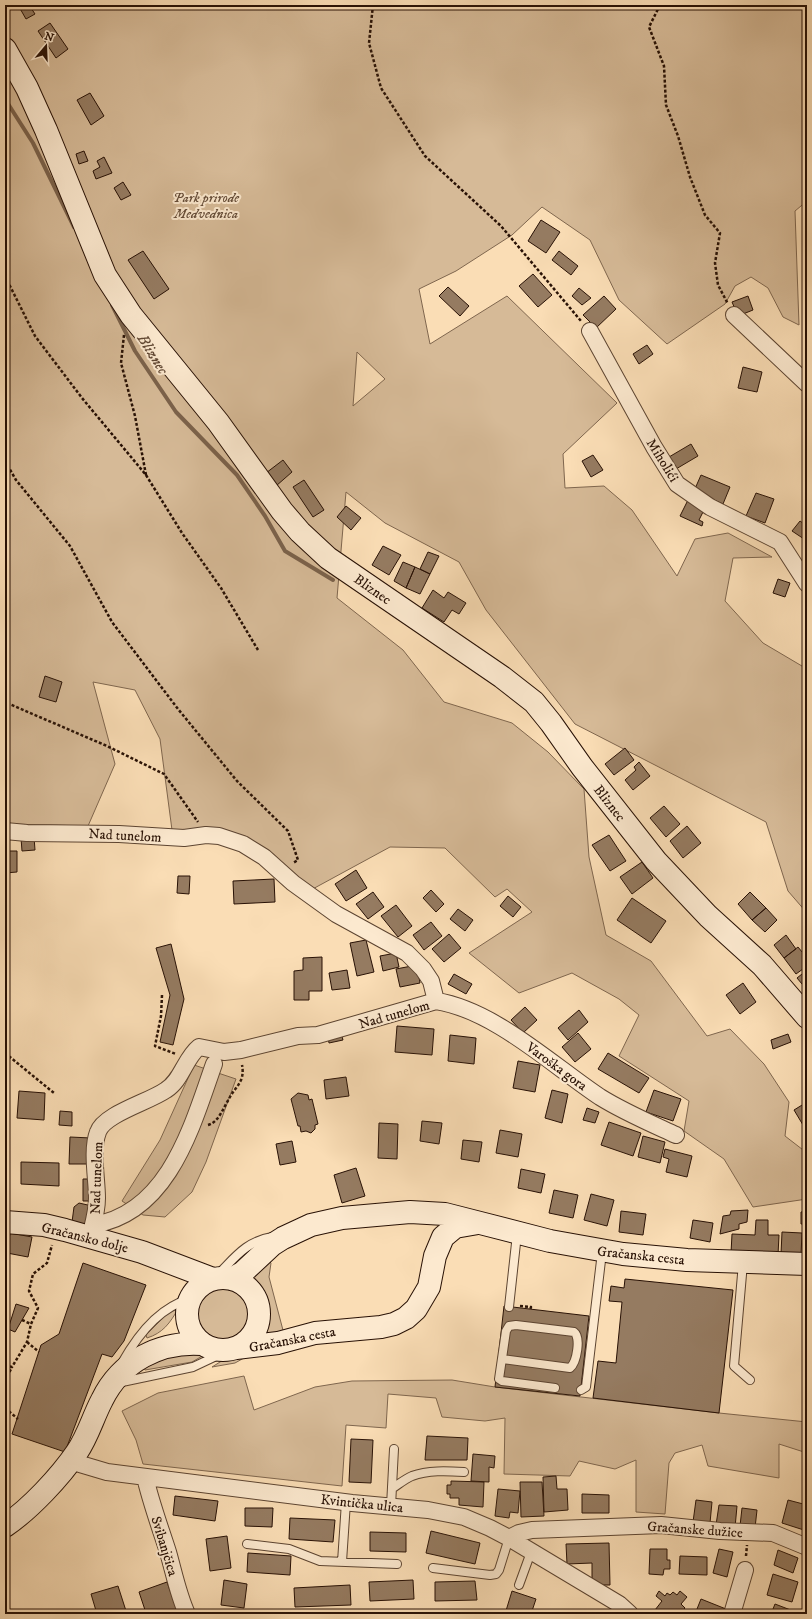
<svg xmlns="http://www.w3.org/2000/svg" width="812" height="1619" viewBox="0 0 812 1619" font-family="'IM FELL DW Pica',serif">
<rect width="100%" height="100%" fill="#faddb5"/>
<filter id="stains"><feTurbulence type="fractalNoise" baseFrequency=".005" numOctaves="4"/><feColorMatrix values="0 0 0 0 .2 0 0 0 0 .09 0 0 0 0 .02 0 0 0 .5 -.17"/></filter>
<radialGradient id="worn" r=".72"><stop offset=".6" stop-color="#630" stop-opacity="0"/><stop offset="1" stop-color="#630" stop-opacity=".3"/></radialGradient>
<path fill="#d6ba97" stroke="#7f664e" fill-rule="evenodd" d="M5,5h802v196l-12,10 4,114 -16,-8 -15,-29 -17,-11 -16,9 -10,18 -58,40 -48,-44 -29,-60 -48,-33 -30,28 -56,36 -37,18 11,55 77,-48 110,107 -54,51 2,34 39,-2 28,24 45,66 18,-37 33,-6 44,24 -39,1 -8,43 38,42 44,26v244l-19,-22 -22,-69 -191,-98 -89,-114 -27,-48 -74,-39 -39,-31 -9,106 66,52 41,52 68,21 36,29 36,37 5,68 17,78 45,26 56,75 23,-7 34,35 25,38 -4,34 22,17v46l-54,8 -29,-48 -40,-28 5,-30 -70,-45 20,-41 -20,-16 -47,-26 -53,20 -50,-40 63,-41 -25,-23 -12,8 -50,-49 -55,-1 -81,44 -91,-61h-46l-12,-91 -25,-49 -42,-8 22,82 -27,62 -83,-2zM357,352l28,27 -32,27z
M194,1065l42,14 -30,83 -14,30 -27,25 -22,-2 -21,-14 38,-61z
M267,1259l4,4 -2,14 15,57 -24,6c8,-26 11,-41 -10,-61z
M196 1314a26 26 0 1 1 52 0a26 26 0 1 1-52 0Z
M178,1309c-8,14 -15,24 -31,29l-1,-3 22,-22z
M197,1351l7,4 -12,7 -47,8 -2,-3 29,-12z
M251,1354l-16,9 -23,4 16,-10z
M244,1376l10,34 61,-23 37,-6 100,-1 43,7 224,26 88,9v31l-28,-9v34l-71,-12 -6,-21 -27,8 -6,10 -4,51 -29,-2v-52l-21,9 -36,-8 -9,15 -66,-2 1,-56 -20,3 -43,-4 -6,-19 -48,-4 -2,34 -40,-3 -4,61 -199,-22 -7,-24 -14,-29 36,-18z"/>
<g fill="none" stroke-linecap="round" stroke-linejoin="round">
<path stroke="#7b624b" stroke-width="4" d="M5,99l28,44 41,84
M112,305l23,46 41,61 61,63 28,41 20,35 48,29"/>
</g>
<path fill="#957b61" stroke="#281105" d="M18,5h11l6,9 -9,5z
M50,23l18,26 -12,9 -18,-27z
M90,93l14,23 -13,9 -14,-25z
M84,151l4,10 -9,3 -3,-10z
M104,157l8,16 -16,6 -3,-8 7,-4 -3,-6z
M123,182l8,13 -10,5 -7,-12z
M541,220l19,12 -14,21 -18,-12z
M143,251l26,38 -15,10 -26,-39z
M559,251l19,15 -7,9 -19,-15z
M533,274l19,21 -14,12 -19,-21z
M448,287l21,19 -9,10 -21,-20z
M579,288l12,10 -9,7 -10,-9z
M604,296l12,13 -20,19 -13,-13z
M748,296l5,14 -15,6 -6,-14z
M647,345l6,9 -14,10 -6,-10z
M743,367l19,5 -5,20 -19,-4z
M691,444l7,12 -22,13 -7,-12z
M593,455l10,15 -12,7 -9,-16z
M283,460l9,12 -16,14 -10,-13z
M701,475l29,12 -7,17 -29,-13z
M304,480l20,30 -11,7 -20,-30z
M756,493l18,6 -9,24 -19,-7z
M688,500l17,8 -6,12 4,2 -1,4 -22,-10z
M346,506l15,12 -10,12 -14,-13z
M800,521l7,5v15l-15,-10z
M383,546l18,9 -12,20 -17,-10z
M428,552l11,4 -9,18 -10,-5z
M403,562l12,5 -9,21 -12,-7z
M415,567l15,7 -10,20 -14,-6z
M778,579l12,4 -5,14 -12,-4z
M433,590l11,8 4,-6 18,11 -7,11 -7,-4 -8,12 -22,-14z
M45,676l17,6 -6,20 -17,-5z
M625,748l9,12 -20,15 -9,-11z
M639,762l11,14 -17,14 -8,-10 11,-10 -2,-3z
M664,806l16,18 -14,13 -16,-19z
M687,826l14,17 -18,15 -13,-17z
M609,835l17,26 -16,10 -18,-26z
M34,837l1,13 -13,1 -1,-13z
M5,851h12v21l-12,1z
M642,862l11,16 -21,16 -12,-17z
M356,870l11,18 -21,13 -11,-17z
M178,876h12l-1,18 -12,-1z
M274,879l1,23 -41,2 -1,-23z
M431,890l13,14 -8,8 -13,-14z
M373,892l11,15 -16,12 -12,-15z
M750,892l16,16 -14,12 -14,-16z
M508,896l13,11 -8,10 -13,-11z
M632,898l34,23 -15,22 -34,-23z
M396,905l16,21 -14,11 -17,-21z
M766,908l11,12 -12,12 -13,-12z
M458,909l15,11 -8,11 -15,-12z
M431,922l11,14 -18,14 -11,-15z
M449,934l12,14 -17,14 -12,-13z
M786,935l10,14 -12,9 -10,-13z
M366,940l8,32 -17,4 -7,-33z
M171,944l13,55 -11,46 -13,-3 10,-47 -14,-47z
M798,947l9,11v8l-11,8 -12,-16z
M396,953l3,14 -16,4 -3,-15z
M322,957v34h-13v9h-15v-29l9,-1v-12z
M417,965l3,18 -20,4 -4,-18z
M347,970l3,18 -18,2 -3,-17z
M807,970v20l-10,-12z
M454,974l18,10 -6,10 -18,-10z
M743,983l13,19 -16,12 -14,-19z
M525,1007l12,13 -14,13 -12,-13z
M579,1010l9,12 -20,18 -10,-12z
M397,1026l37,3 -2,26 -37,-3z
M341,1033l2,7 -14,3 -1,-6z
M578,1033l13,16 -16,13 -13,-15z
M788,1034l3,8 -18,7 -2,-9z
M450,1035l26,3 -2,26 -26,-3z
M608,1053l41,25 -10,15 -41,-24z
M518,1061l22,4 -5,27 -22,-4z
M346,1077l3,19 -23,3 -2,-19z
M807,1078v9l-4,-7z
M552,1090l16,4 -6,29 -17,-5z
M654,1090l27,9 -8,22 -27,-9z
M19,1091l26,2 -1,27 -27,-2z
M298,1093l10,2 1,5 3,-1 6,25 -3,1v4l-4,4 -5,-2 -5,1 -1,-6h-2l-7,-27z
M807,1102v27l-1,1 -12,-20z
M587,1108l12,4 -4,11 -12,-3z
M60,1111l12,1v14l-13,-1z
M422,1121l20,2 -3,21 -19,-3z
M609,1122l32,11 -8,23 -32,-11z
M379,1123l19,1 -1,35 -19,-1z
M500,1130l22,4 -4,23 -22,-4z
M643,1136l22,6 -5,21 -22,-6z
M70,1137l21,1 -1,26h-21z
M463,1140l19,2 -3,20 -18,-3z
M292,1141l4,21 -16,3 -4,-21z
M665,1149l27,7 -5,21 -21,-5 3,-13 -6,-2z
M21,1162l38,1v23l-38,-2z
M356,1168l9,28 -23,7 -8,-28z
M521,1169l24,5 -4,19 -23,-5z
M83,1179h11v22h-11z
M554,1190l24,5 -5,23 -24,-5z
M591,1194l23,6 -7,26 -23,-6z
M79,1203l13,3 -8,20 -12,-4 2,-15z
M748,1210l-1,12 -8,2v5l-19,5 3,-18 7,-1 1,-4z
M621,1211l25,3 -3,21 -24,-3z
M807,1211v13h-6v-12z
M693,1220l20,3 -3,19 -20,-4z
M756,1220h12v15h11l-1,20 -47,-2 1,-19 23,1z
M782,1232l20,1 -1,22 -20,-1z
M10,1233l22,4 -4,20 -21,-4z
M83,1263l63,22 -22,56 -12,16 -10,-3 -37,98 -53,-18 29,-89 18,-11z
M625,1279l108,11 -14,123 -126,-15 5,-37 18,2 6,-61 -13,-1 2,-15 13,2z
M16,1304l13,4 -14,24 -7,-3z
M504,1306l85,10 -9,80 -85,-9z
M427,1436l41,2 -1,22h-42z
M351,1439l22,1 -2,43 -22,-1z
M473,1454l22,2 -1,12 -5,-1v15l-18,-1z
M556,1476l1,13h10l1,21 -24,2 -1,-35z
M451,1481l33,1 -1,25 -24,-2v-7h-9v-4h-3v-9h4z
M520,1482h22l2,34 -23,1z
M498,1489l22,2 -2,22 -8,-1 -1,6 -14,-2z
M582,1494l27,1v18h-27z
M175,1496l43,5 -3,20 -42,-6z
M696,1500l16,2 -2,21 -17,-1z
M788,1500l19,5v26l-25,-8z
M719,1505l18,1 -2,22 -19,-3z
M245,1508h28l-1,19 -27,-1z
M742,1508l15,2 -2,18 -15,-2z
M290,1518l45,2 -2,22 -44,-3z
M431,1531l49,12 -5,21 -49,-11z
M370,1532l36,1v19l-36,-1z
M227,1536l4,32 -21,3 -4,-32z
M609,1543l1,42h-18v-22l-25,1 -1,-20z
M650,1549h17v11h3v9h-6l-1,6 -14,-1z
M719,1549l14,3 -6,25 -14,-4z
M778,1550l20,8 -5,15 -19,-8z
M248,1553l43,3 -1,19 -43,-3z
M680,1556l27,1v18l-28,-1z
M773,1574l25,8 -6,20 -25,-7z
M224,1580l23,4 -3,24 -23,-3z
M413,1580l1,19 -44,2 -1,-19z
M475,1581l2,19 -42,1v-19z
M167,1582l11,31 -33,1 1,-1 -7,-21z
M350,1585l1,20 -56,2 -1,-19z
M118,1586l9,28h-30l-6,-20z
M512,1591l24,8 -5,15h-26z
M659,1591l6,5 2,-3 3,2 3,-3 4,3 3,-4 7,6 -6,7 4,4 -4,5 1,1h-23l-4,-4 7,-9 -6,-5z
M701,1599l25,10 -2,5h-29z
M775,1604l26,10h-30z"/>
<g fill="none" stroke-linecap="round" stroke-linejoin="round">
<g stroke="#5c4431" stroke-width="10">
<path id="lane" d="M743,1263l-9,103 16,14
M213,1279c20,-18 30,-37 59,-42
M509,1307l8,-73
M502,1359l68,9c7,-6 11,-31 4,-36l-58,-7 -7,1 -3,5 -7,48 3,2 53,7
M122,1363c15,-27 37,-56 68,-64
M122,1382l71,-15 34,-16
M581,1390l5,-3 16,-135
M393,1488c6,-4 12,-9 19,-12 16,-6 35,-5 52,-4
M391,1506l3,-57
M247,1544l42,5 31,12 77,3
M342,1562l4,-60
M433,1568l57,7 6,-1 3,-4 10,-32
M519,1585l12,-33"/>
</g>
<g stroke="#5c4431" stroke-width="18">
<path id="street" d="M734,315l73,69
M590,331l64,116 23,37 33,23 70,35 27,42
M5,831l22,2 92,1 65,4 22,-3 13,1 24,8 21,13 29,26 43,31 71,39 16,16 8,12 5,20
M93,1225c76,-12 99,-99 121,-161
M90,1237c3,-13 7,-25 7,-39 0,-19 -6,-48 1,-66 6,-18 51,-30 68,-42 16,-10 19,-32 33,-43l25,5 17,-2 57,-14 20,-1 118,-34c58,9 116,64 164,96 24,15 50,26 76,38
M70,1461l37,11 245,31 76,7 36,7 26,11 19,10 110,66 11,10
M145,1477c6,26 15,50 23,75 6,21 10,42 19,62
M509,1538l10,-5 13,-3 129,-5 59,6 53,2 34,14
M732,1614l13,-44"/>
</g>
<g stroke="#281105" stroke-width="24">
<path id="secondary" d="M5,49l22,39 19,42 59,145 26,40 87,107 64,89 18,21 28,26 174,119 32,25 17,21 31,44 74,94 52,55 54,49 45,52
M5,1222l39,3 21,5 77,22 71,27
M187 1314a36 36 0 1 1 72 0a36 36 0 1 1-72 0Z
M231,1279l11,-6 30,-28 11,-7 28,-13 31,-7 68,-6 35,2 105,27 73,13 64,6 120,4
M236,1348l42,-5 37,-10 66,-6 13,-3 12,-6 10,-9 13,-22 6,-31 8,-19 12,-10 23,-4
M5,1526c25,-17 55,-49 72,-74 11,-16 16,-35 25,-52 19,-39 58,-59 100,-56"/>
</g>
<path stroke="#281105" stroke-width="2.5" stroke-dasharray="3 2" stroke-linecap="butt" d="M373,5l-4,38 12,45 44,68 76,70 80,95
M660,5l-11,22 15,39 2,39 12,31 12,41 15,38 15,18 -5,30 3,22 10,19
M5,276l30,60 47,62 64,77 36,58 39,55 37,62
M124,335l-3,28 14,53 11,59
M5,461l11,19 54,66 42,76 66,87 59,72 51,50 10,29 -5,3
M5,661l2,42 -2,7
M7,703l100,43 57,28 34,48
M162,995l-1,21 -6,30 21,8
M5,1053l49,40
M208,1125c11,-3 15,-17 21,-26 3,-7 9,-12 12,-19 2,-5 2,-10 1,-15
M520,1306l11,1 -1,3
M22,1320l9,4
M27,1342l12,10
M5,1365l7,2 15,-25 4,-18 7,-16 -9,-17 4,-17 14,-11 5,-18
M5,1381l7,-14
M5,1408l13,11
M746,1556l1,-11"/>
<use href="#lane" stroke="#fce9cf" stroke-width="8"/>
<use href="#street" stroke="#fce9cf" stroke-width="16"/>
<use href="#secondary" stroke="#fce9cf" stroke-width="22"/>
</g>
<g text-anchor="middle" stroke-width="4" stroke-linejoin="round" paint-order="stroke">
<g font-size="14" font-style="italic" fill="#654c38" stroke="#fce9cf">
<text x="206" y="202">Park prirode<tspan x="206" dy="16">Medvednica</tspan></text>
</g>
<g font-size="14" fill="#281105" stroke="#fce9cf">
<text transform="translate(663 460) rotate(58)" y="5">Miholići</text>
<text transform="translate(373 589) rotate(35)" y="5">Bliznec</text>
<text transform="translate(610 803) rotate(52)" y="5">Bliznec</text>
<text transform="translate(125 835) rotate(3)" y="5">Nad tunelom</text>
<text transform="translate(394 1014) rotate(-16)" y="5">Nad tunelom</text>
<text transform="translate(557 1066) rotate(36)" y="5">Varoška gora</text>
<text transform="translate(96 1178) rotate(-88)" y="5">Nad tunelom</text>
<text transform="translate(85 1237) rotate(14)" y="5">Gračansko dolje</text>
<text transform="translate(641 1255) rotate(6)" y="5">Gračanska cesta</text>
<text transform="translate(292 1339) rotate(-11)" y="5">Gračanska cesta</text>
<text transform="translate(362 1503) rotate(6)" y="5">Kvintička ulica</text>
<text transform="translate(695 1529) rotate(4)" y="5">Gračanske dužice</text>
<text transform="translate(165 1546) rotate(73)" y="5">Svibanjčica</text>
</g>
<g font-size="15" font-style="italic" fill="#604733" stroke="#fce9cf">
<text transform="translate(153 354) rotate(58)" y="5">Bliznec</text>
</g>
</g>
<rect width="812" height="1619" fill="none" stroke="#faddb5" stroke-width="20"/>
<rect x="6" y="6" width="800" height="1607" fill="none" stroke="#281105" stroke-width="2"/>
<rect x="10" y="10" width="792" height="1599" fill="none" stroke="#281105"/>
<g transform="translate(46 46) rotate(19)" stroke="#fce9cf" stroke-width="3" paint-order="stroke">
<path d="M0-3L7 15L0 10L-7 15Z" fill="#281105"/>
<text y="-6" font-size="11" font-weight="bold" text-anchor="middle" fill="#281105">N</text>
</g>
<rect width="100%" height="100%" filter="url(#stains)"/>
<rect width="100%" height="100%" fill="url(#worn)"/>
</svg>
